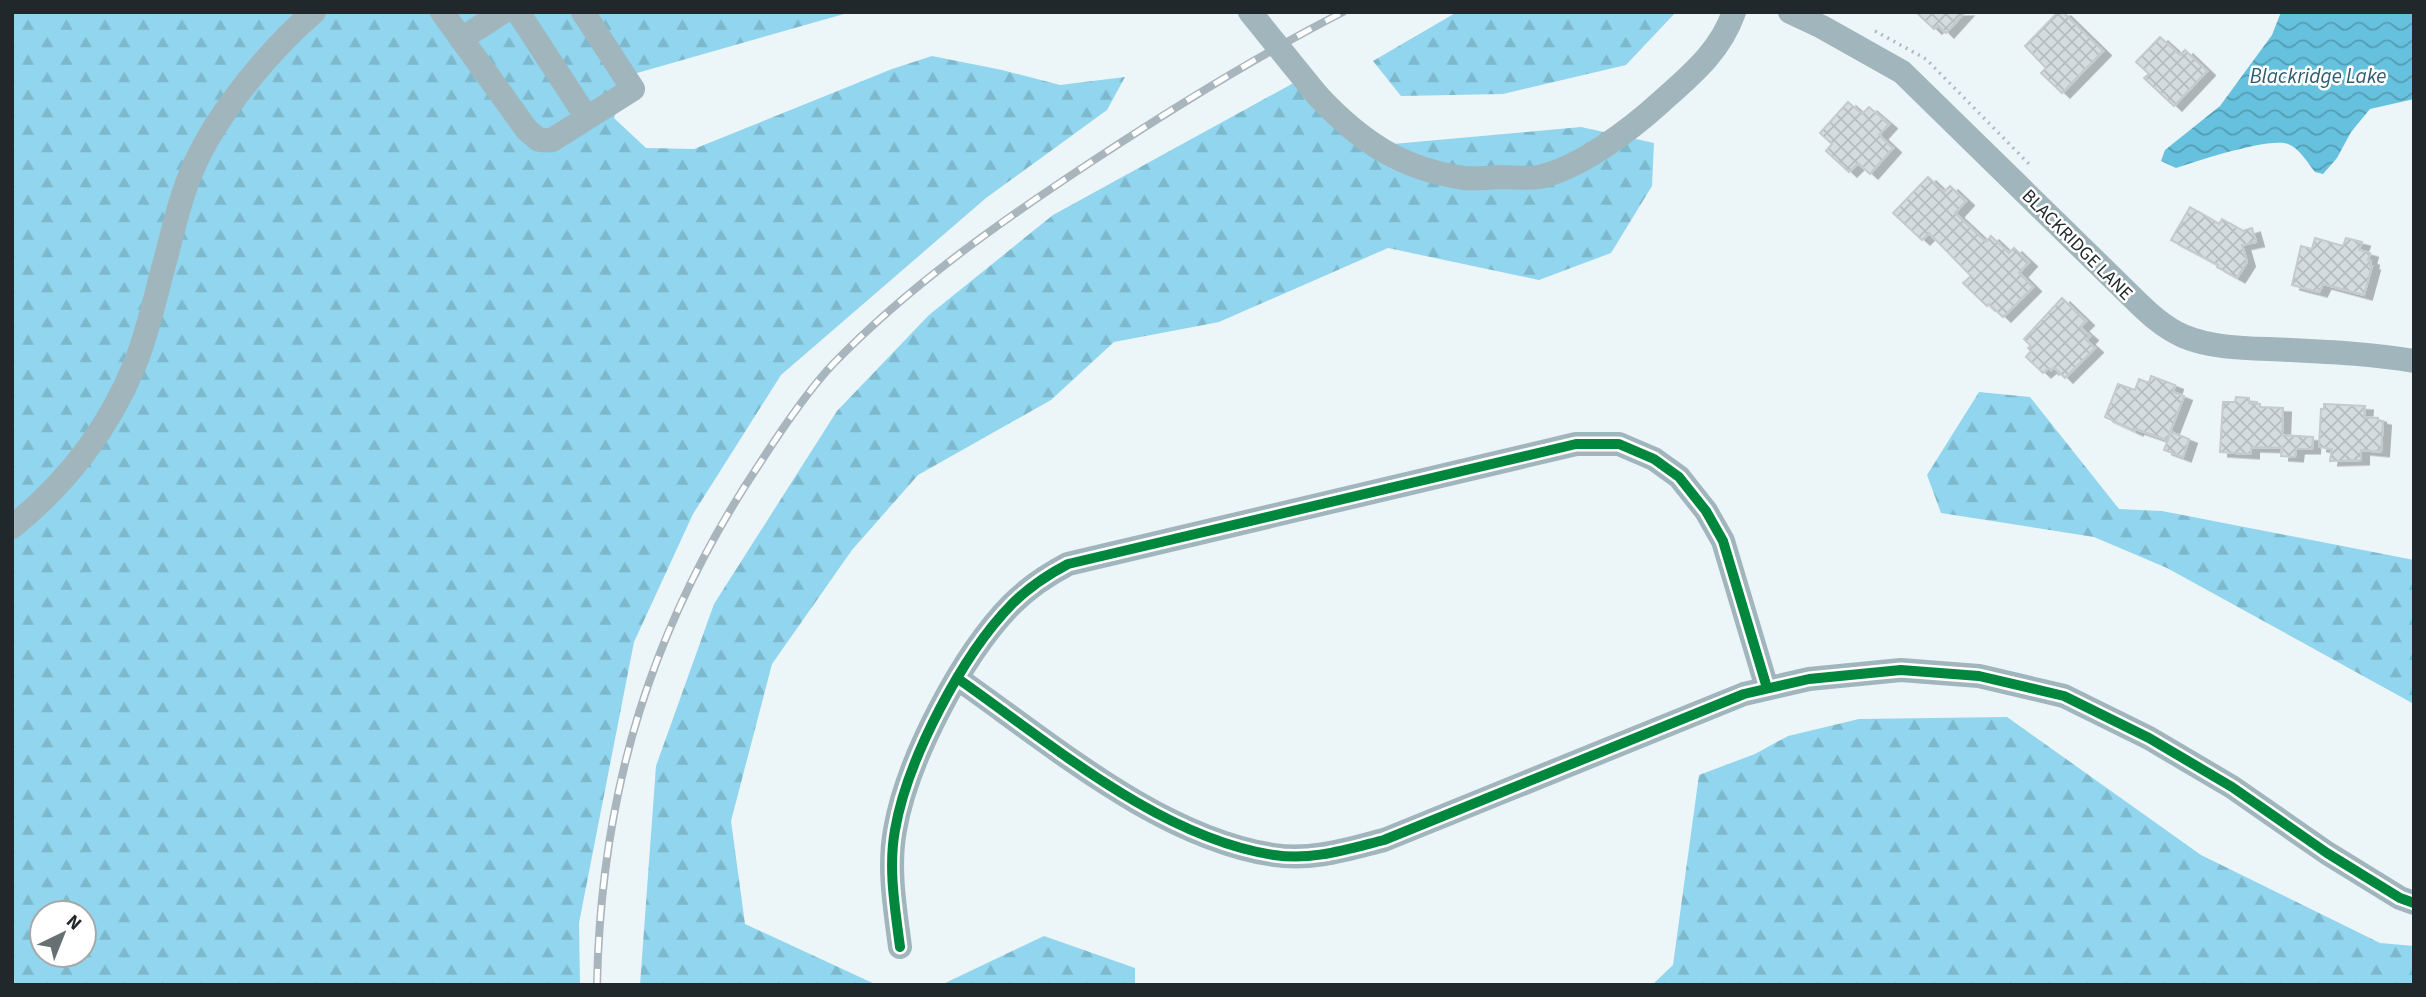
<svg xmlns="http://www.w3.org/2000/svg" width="2426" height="997" viewBox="0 0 2426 997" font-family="'Source Sans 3',sans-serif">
<defs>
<pattern id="forest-firs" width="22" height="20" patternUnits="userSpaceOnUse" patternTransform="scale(1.75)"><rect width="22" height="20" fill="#91d6ee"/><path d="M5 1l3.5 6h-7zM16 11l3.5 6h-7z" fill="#7db8cc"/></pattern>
<pattern id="water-waves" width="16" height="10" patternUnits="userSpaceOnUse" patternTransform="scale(1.75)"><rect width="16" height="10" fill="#66c1de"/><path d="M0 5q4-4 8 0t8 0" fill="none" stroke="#549db4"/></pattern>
<pattern id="building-cross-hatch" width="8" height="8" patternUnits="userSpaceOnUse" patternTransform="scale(1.75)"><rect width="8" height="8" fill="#d4dce0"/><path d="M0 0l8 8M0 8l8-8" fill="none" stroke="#b6bdc0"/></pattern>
<filter id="shadow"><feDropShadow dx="8" dy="4.5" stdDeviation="0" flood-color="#0004"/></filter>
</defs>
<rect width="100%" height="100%" fill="#ecf5f8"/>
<path fill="url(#forest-firs)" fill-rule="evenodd" d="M12,12h839l-221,63 -16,43 32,30 48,1 198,-80 40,-13 70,14 58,15 65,-8 -18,33 -121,88 -205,177 -88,139 -59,128 -55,281 1,62h-568zM42,913h42v42h-42z
M1457,12h219l-50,53 -123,29 -102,2 -28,-35z
M1299,80l94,64 188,-17 73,16 -2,43 -41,67 -72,27 -151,-32 -169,74 -105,20 -63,58 -133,75 -66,75 -80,114 -41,157 14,103 132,61h-237l16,-219 58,-162 123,-193 92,-96 124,-100z
M1979,392l51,5 89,112 43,2 252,49v144l-247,-136 -73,-31 -153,-24 -14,-38z
M2007,717l194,138 179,88 34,3v39h-762l21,-20 26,-190 56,-21 33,-18 71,-17z
M1044,936l91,32v17h-194z"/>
<path fill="url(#water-waves)" d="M2281,12h133v87l-44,10 -19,23 -14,26 -14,16 -8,-2c-7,-9 -16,-24 -27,-28 -19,-7 -91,17 -112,24l-15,-7 4,-11 55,-44 52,-71z"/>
<path fill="url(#building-cross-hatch)" stroke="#c3cbce" stroke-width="2" filter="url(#shadow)" d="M1916,12h49l-19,21 -8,-8 -4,4z
M2058,12h5l40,39 -41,42 -21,-20 5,-5 -21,-22z
M2160,37l20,18 5,-5 22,21 -33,35 -30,-28 5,-4 -13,-12z
M1848,102l14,12 7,-7 20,17 -10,11 14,13 -23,26 -12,-11 -9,9 -23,-21 6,-7 -12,-11z
M1928,177l16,15 6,-6 16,15 -11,12 31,29 5,-6 18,17 5,-5 15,14 -10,11 14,14 -30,30 -14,-13 -2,2 -24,-23 8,-7 -42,-43 -7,7 -29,-27z
M2190,207l29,17 3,-5 21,12 9,-3 4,14 -14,3 5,17 -10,16 -20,-11 1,-2 -47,-25z
M2315,238l28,8 3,-8 16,4 -3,8 11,3 -2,7 3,1 -1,5h2l-8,29 -41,-11 -4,8 -27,-7 9,-39 11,3z
M2062,298l24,23 -6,6 10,9 -4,4 9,8 -30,30 -11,-11 -3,3 -2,-2 -6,5 -17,-16 5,-6 -3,-3 3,-2 -7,-7z
M2151,376l24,9 -2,7 11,4 -17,44 -31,-11 -1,2 -30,-14 13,-33 17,6 4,-11 10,4z
M2236,397l13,1v5l11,1v3l23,1 -1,27 31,2 -1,12h-16l-1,8 -14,-1 1,-8 -31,-1v7l-31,-2 3,-50h12z
M2324,404l41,2 -1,11 14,1v2l5,1 -2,31 -20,-2v10l-31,1 2,-12 -13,-2 2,-38h3z
M2171,432l18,7 -6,18 -19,-7z"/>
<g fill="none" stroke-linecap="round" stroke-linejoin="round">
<path stroke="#acbbc1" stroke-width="3.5" stroke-dasharray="2 5" stroke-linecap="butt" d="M1875,31l51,28 103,105"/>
<path stroke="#a1b5bc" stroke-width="24" d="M442,12l85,118 12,10h13l81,-51 -50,-77
M518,12l69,106
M1790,12l32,15 80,45 230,225c15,15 31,30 51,39 33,14 73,12 107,14 42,2 83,4 124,11
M461,39l42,-27
M1318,96c42,45 83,73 146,82 12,1 25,0 37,-1 12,0 26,2 38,0 41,-9 91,-47 122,-75 30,-27 59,-50 73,-90
M12,527c54,-43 97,-99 123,-163 12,-29 19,-61 27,-92 10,-35 17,-73 32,-106 22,-51 77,-118 120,-154
M957,678c93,65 203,160 317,177 38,6 74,-6 110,-15l360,-146 65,-15 92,-9 78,6 85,20 85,42 83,49 95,66 73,45 14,5
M900,947c-5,-39 -12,-79 -5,-117 12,-70 67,-175 117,-226 16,-16 35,-29 56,-40l508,-120h43l35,15 25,18 27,34 17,30 44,147"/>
<g stroke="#a8b5bc" stroke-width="8">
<path id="rail" d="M597,985c4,-196 55,-360 163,-522 20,-31 49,-74 74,-100 76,-78 166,-141 257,-201 82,-54 164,-105 252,-150"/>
</g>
<use href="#rail" stroke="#fff" stroke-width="5" stroke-dasharray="16" stroke-linecap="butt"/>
<path stroke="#a1b5bc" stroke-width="24" d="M1250,12l68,84"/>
<g stroke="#fff" stroke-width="15">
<path id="cycleway" d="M957,678c93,65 203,160 317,177 38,6 74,-6 110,-15l360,-146 65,-15 92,-9 78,6 85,20 85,42 83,49 95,66 73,45 14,5
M900,947c-5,-39 -12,-79 -5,-117 12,-70 67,-175 117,-226 16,-16 35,-29 56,-40l508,-120h43l35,15 25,18 27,34 17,30 44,147"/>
</g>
<use href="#cycleway" stroke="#00873e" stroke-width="10"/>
</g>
<g text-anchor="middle" stroke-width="5" stroke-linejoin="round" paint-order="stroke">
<g font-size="19" fill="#20282b" stroke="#fff">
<text transform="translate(2078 244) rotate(45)" y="7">BLACKRIDGE LANE</text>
</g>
<g font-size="21" font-style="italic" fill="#2d5d6f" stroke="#fff">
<text x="2318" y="83">Blackridge Lake</text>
</g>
</g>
<rect width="2426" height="997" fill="none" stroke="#20282b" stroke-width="28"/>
<g transform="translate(63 934) rotate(43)"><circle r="33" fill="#ffffff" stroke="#a6a9aa" stroke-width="2"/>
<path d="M0-5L12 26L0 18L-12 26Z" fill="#677073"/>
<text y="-10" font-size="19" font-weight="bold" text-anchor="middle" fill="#20282b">N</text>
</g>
</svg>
